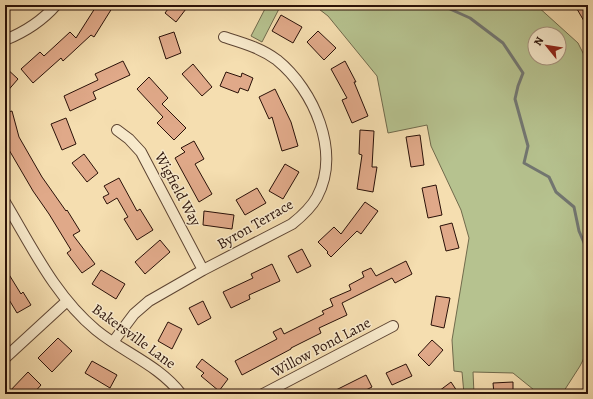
<svg xmlns="http://www.w3.org/2000/svg" width="593" height="399" viewBox="0 0 593 399" font-family="Alegreya,serif">
<rect width="100%" height="100%" fill="#f5deb0"/>
<filter id="stains"><feTurbulence type="fractalNoise" baseFrequency=".005" numOctaves="4"/><feColorMatrix values="0 0 0 0 .2 0 0 0 0 .09 0 0 0 0 .02 0 0 0 .5 -.17"/></filter>
<radialGradient id="worn" r=".72"><stop offset=".6" stop-color="#630" stop-opacity="0"/><stop offset="1" stop-color="#630" stop-opacity=".3"/></radialGradient>
<path fill="#b6c28f" stroke="#706a4c" fill-rule="evenodd" d="M267,5h14l-19,37 -11,-6z
M285,5h251l42,38 10,20v287l-8,16 -18,28h-23l-26,-21 -40,-1 1,22h-10l-2,-22 -8,-1 -2,-31 17,-102 -8,-28 -30,-64 -4,-21 -39,8 -11,-57 -49,-60 -13,-10 -27,2zM535,34h24v24h-24z"/>
<g fill="none" stroke-linecap="round" stroke-linejoin="round">
<path stroke="#727671" stroke-width="3" d="M441,5l29,13 33,25 20,30 -5,13 -3,13 13,47 -4,17 25,14 7,15 18,15 5,24 9,21"/>
</g>
<path fill="#e0a989" stroke="#2a1108" d="M97,5h17l-20,32 -3,-2 -28,26 -2,-3 -28,25 -12,-14 19,-17 4,4 26,-24 6,6z
M171,5h18l-13,17 -11,-9z
M585,5h3v23l-11,-19z
M281,15l21,12 -9,16 -21,-12z
M318,31l18,17 -12,12 -17,-18z
M174,32l7,21 -15,6 -7,-22z
M123,61l7,14 -37,17 3,7 -26,12 -6,-15 34,-16 -3,-6z
M345,61l11,21h-2l14,34 -16,7 -10,-23 5,-2 -16,-29z
M193,64l19,23 -10,9 -20,-22z
M5,67l13,12 -13,15z
M226,72l15,5 1,-4 11,5 -5,13 -8,-3 -2,5 -18,-7z
M149,77l19,21 -6,6 24,24 -12,12 -17,-17 6,-6 -26,-28z
M275,89l16,33 7,24 -16,5 -10,-34 -3,2 -10,-22z
M12,111l7,26 23,40 24,34 1,-1 13,21 -7,4 22,29 -13,9 -15,-20 4,-3 -22,-36 -16,-23 -28,-48v-30z
M66,118l10,26 -14,6 -11,-26z
M360,130l14,1 -2,36h5l-4,25 -16,-3 5,-34 -3,-1z
M420,135l4,30 -13,2 -5,-30z
M194,141l10,18 -9,5 17,30 -13,8 -24,-44 10,-6 -4,-4z
M84,154l14,19 -11,9 -15,-19z
M285,164l14,8 -16,27 -14,-8z
M119,178l18,33 3,-2 13,21 -16,10 -13,-21 4,-2 -11,-19 -10,6 -4,-7 6,-3 -5,-8z
M436,185l6,30 -14,3 -6,-30z
M257,188l9,15 -21,12 -9,-15z
M365,202l13,9 -17,23 -4,-3 -26,26 -4,-4 1,-1 -10,-10 16,-15 7,7z
M204,211l30,4 -2,14 -29,-4z
M452,223l7,25 -13,3 -6,-25z
M160,240l10,12 -25,22 -10,-12z
M302,249l9,17 -14,7 -9,-17z
M406,261l6,13 -17,9 -3,-5 -50,25 5,12 -28,13 2,5 -30,15v1l-49,26 -7,-14 42,-22 -4,-7 8,-4 3,6 40,-20 -2,-3 11,-5 -3,-7 21,-9 -2,-5 15,-8 -2,-5 9,-4 5,8z
M272,264l8,17 -31,14 1,4 -19,9 -8,-16 30,-14 -2,-4z
M5,268l16,26 2,-2 8,13 -14,8 -12,-20z
M101,270l24,14 -9,15 -24,-15z
M436,296l14,2 -6,30 -13,-3z
M203,301l8,17 -13,7 -9,-17z
M168,322l14,7 -10,20 -14,-8z
M58,338l14,13 -20,21 -14,-14z
M432,340l11,10 -14,16 -11,-11z
M202,359l26,20 -9,12 -18,-15 3,-3 -8,-6z
M92,361l25,14 -7,13 -25,-15z
M406,364l6,12 -20,9 -6,-12z
M28,372l13,13 -8,9h-26z
M366,375l6,12 -14,7h-30z
M451,382l8,12h-24z
M513,382v12h-19l-1,-11z"/>
<g fill="none" stroke-linecap="round" stroke-linejoin="round">
<g stroke="#5d4432" stroke-width="12">
<path id="street" d="M5,40c20,-8 37,-19 51,-35
M117,130l12,9 12,13 62,118
M5,202c27,45 50,94 91,128 28,23 63,35 85,64
M113,342l21,-28 15,-13 54,-31 89,-46c10,-8 19,-16 25,-27 24,-45 -3,-107 -40,-137 -16,-12 -34,-17 -53,-23
M5,358l62,-57
M263,394l130,-68"/>
</g>
<use href="#street" stroke="#f8eacc" stroke-width="10"/>
</g>
<g text-anchor="middle" stroke-width="3" stroke-linejoin="round" paint-order="stroke">
<g font-size="15" fill="#2a1108" stroke="#f8eacc">
<text transform="translate(178 189) rotate(62)" y="5">Wigfield Way</text>
<text transform="translate(255 224) rotate(-30)" y="5">Byron Terrace</text>
<text transform="translate(134 336) rotate(36)" y="5">Bakersville Lane</text>
<text transform="translate(321 347) rotate(-28)" y="5">Willow Pond Lane</text>
</g>
</g>
<rect width="593" height="399" fill="none" stroke="#f5deb0" stroke-width="20"/>
<rect x="6" y="6" width="581" height="387" fill="none" stroke="#2a1108" stroke-width="2"/>
<rect x="10" y="10" width="573" height="379" fill="none" stroke="#2a1108"/>
<g transform="translate(547 46) rotate(300)"><circle r="19" fill="#f8eacc" stroke="#a6937e"/>
<path d="M0-3L7 15L0 10L-7 15Z" fill="#8f2418"/>
<text y="-6" font-size="11" font-weight="bold" text-anchor="middle" fill="#2a1108">N</text>
</g>
<rect width="100%" height="100%" filter="url(#stains)"/>
<rect width="100%" height="100%" fill="url(#worn)"/>
</svg>
